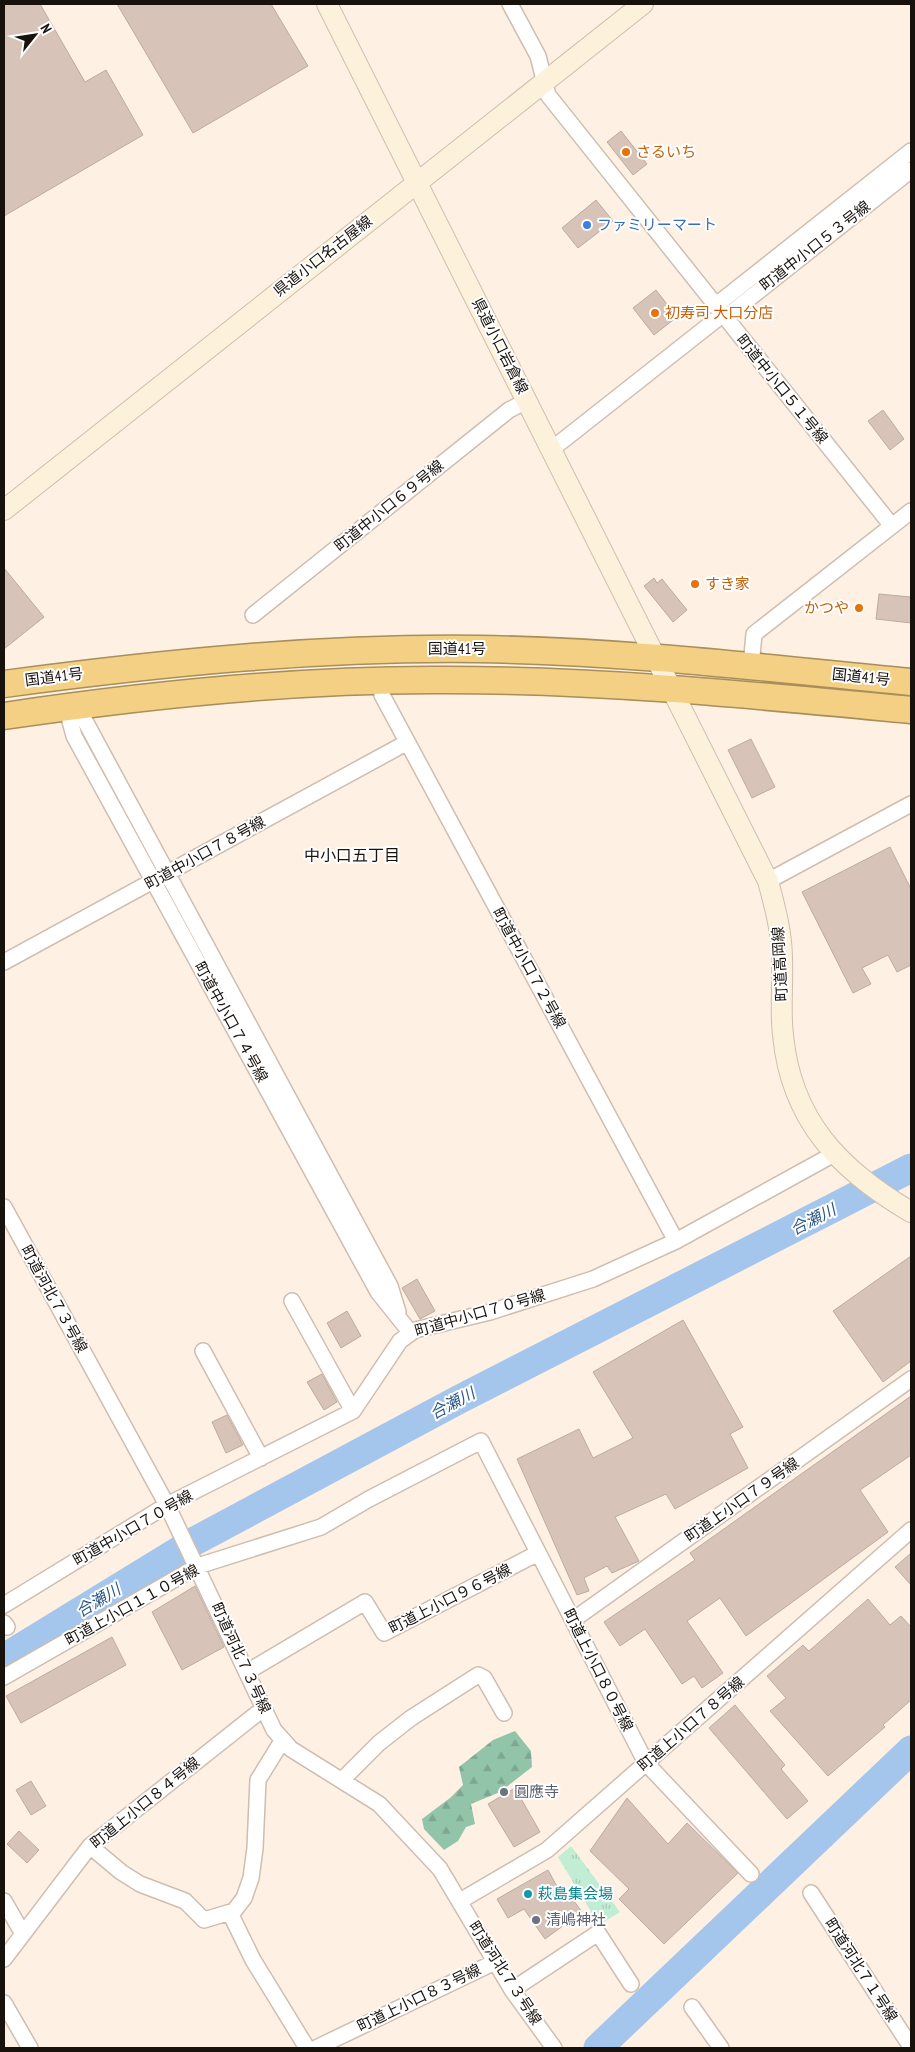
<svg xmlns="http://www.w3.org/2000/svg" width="915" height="2052" viewBox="0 0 915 2052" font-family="'PT Sans Narrow','Noto Sans JP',sans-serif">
<defs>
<pattern id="forest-firs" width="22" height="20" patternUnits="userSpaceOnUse" patternTransform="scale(1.25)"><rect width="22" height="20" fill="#92c4a9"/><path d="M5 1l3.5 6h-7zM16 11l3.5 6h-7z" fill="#7da790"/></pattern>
<pattern id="park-tufts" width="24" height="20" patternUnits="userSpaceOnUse" patternTransform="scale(1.25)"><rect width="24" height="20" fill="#c1edd5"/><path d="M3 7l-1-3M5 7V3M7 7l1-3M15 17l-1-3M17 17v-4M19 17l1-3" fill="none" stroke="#a5cab6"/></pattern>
</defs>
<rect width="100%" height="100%" fill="#fef1e4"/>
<path fill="url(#forest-firs)" d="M515,1731l16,20 1,16 -32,25 -29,12 4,20 -9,3 -8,14 -14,9 -20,-21 -2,-10 28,-21 13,-13 -4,-18 34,-27z"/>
<path fill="url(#park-tufts)" d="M571,1846l49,66 -21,13 -41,-68z"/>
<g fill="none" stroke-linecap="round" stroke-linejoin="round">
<path stroke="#a4c5ec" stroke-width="29" d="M4,1658l189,-116 265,-142 453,-232
M598,2048l313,-298"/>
</g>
<path fill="#d7c3b8" stroke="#beab9f" d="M4,4h36l45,78 21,-12 37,65 -139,81z
M117,4h154l37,62 -115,67z
M621,131l26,33 -14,11 -26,-33z
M596,200l17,21 -35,27 -16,-20z
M656,290l21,27 -23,18 -21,-27z
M883,410l21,29 -14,11 -22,-29z
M4,568l40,49 -40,32z
M654,578l3,5 5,-4 25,31 -14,12 -29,-36z
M879,594l32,3v26l-35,-4z
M751,739l24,48 -23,11 -24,-48z
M890,847l21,42v76l-14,7 -9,-17 -26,13 9,16 -18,9 -51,-101z
M911,1256v105l-28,21 -50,-71z
M417,1279l18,32 -15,8 -18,-31z
M347,1311l14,25 -20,12 -14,-25z
M683,1320l60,107 -13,7 18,34 -73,41 -9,-15 -51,23 24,44 -27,12 -5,-7 -23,12 5,13 -12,4 -60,-136 62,-30 14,29 40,-20 -40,-66z
M322,1374l15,28 -13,8 -17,-28z
M911,1396v59l-51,35 28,42 -142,104 -26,-38 -33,23 36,52 -21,15 -8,-12 -12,8 -37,-55 -25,17 -16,-24 91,-62 -5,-7z
M227,1415l16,30 -17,8 -14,-31z
M911,1553v32l-16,-18z
M195,1586l29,61 -42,23 -30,-58z
M868,1599l22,26 11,-9 10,11v73l-28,25 2,2 -57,49 -58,-65 16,-13 -19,-22 36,-31 6,6z
M112,1637l14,28 -105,58 -15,-27z
M735,1705l50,60 -4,4 27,32 -21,18 -78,-91z
M31,1781l15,25 -15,9 -15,-25z
M515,1788l25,44 -26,15 -26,-43z
M627,1798l41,46 19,-21 51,50 -74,71 -45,-45 10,-10 -39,-38z
M19,1831l20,19 -12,13 -20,-19z
M548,1870l17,31 6,-4 11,15 -37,27 -21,-30 -16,9 -11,-19z"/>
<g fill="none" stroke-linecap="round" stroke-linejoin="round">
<g stroke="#cebeaf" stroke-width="18">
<path id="street" d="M510,4l28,52 10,39 344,431
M715,306l196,-155
M552,449l170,-134 9,-2 180,-143
M253,615l256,-205 18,-9
M751,666l3,-32 157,-123
M382,695l294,546
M84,719l306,567 8,26
M70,721l4,15 304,556 32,40
M768,881l143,-77
M4,962l402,-219
M4,1207l163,298 107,225 17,19 88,55 61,65 72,121 42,58
M292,1301l61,110
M203,1351l58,107
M4,1605l163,-100 186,-94 47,-70 15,-11 75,-18 103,-33 83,-38 158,-87
M573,1620l338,-241
M4,1623l3,4
M247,1672l118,-70 19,31 154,-80
M4,1677l194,-111 123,-39 48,-28 112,-58 165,322 105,111
M342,1780l37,-37 32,-25 67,-43 6,3 20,35
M90,1846l31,26 19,12 45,17 19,19 30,-9 10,-13 7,-20 4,-30 3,-68 24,-39
M811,1893l100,154
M4,1901l19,33
M460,1901l87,-51 364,-320
M230,1913l23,47 54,88
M4,1959l86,-113 174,-138
M512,1990l86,-57 33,51
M4,2003l26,45
M692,2007l29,41
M316,2048l179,-86"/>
</g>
<g stroke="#cebeaf" stroke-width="22">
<path id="secondary" d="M327,4l441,877c7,26 14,52 14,78 1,26 -2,51 1,76 8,86 58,136 128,177
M4,510l639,-506"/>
</g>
<g stroke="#a78e5a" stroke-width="29">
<path id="highway" d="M4,684c157,-21 315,-37 474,-35 145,2 289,19 433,33
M4,716c142,-21 284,-36 428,-36 160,-1 320,15 479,30"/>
</g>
<use href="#street" stroke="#fff" stroke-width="15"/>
<use href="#secondary" stroke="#fcf1da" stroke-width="20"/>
<use href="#highway" stroke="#f4d084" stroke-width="26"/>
</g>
<g fill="#e8710a" stroke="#fff" stroke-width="2">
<circle cx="626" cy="152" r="5"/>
<circle cx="655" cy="313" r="5"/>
<circle cx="695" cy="584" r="5"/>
<circle cx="859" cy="608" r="5"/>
</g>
<circle fill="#3f7fe0" stroke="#fff" stroke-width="2" cx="587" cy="225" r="5"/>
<g fill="#6b7280" stroke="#fff" stroke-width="2">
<circle cx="504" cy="1792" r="5"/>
<circle cx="536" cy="1920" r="5"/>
</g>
<circle fill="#0f9aa8" stroke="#fff" stroke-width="2" cx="528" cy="1894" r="5"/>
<g text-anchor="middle" stroke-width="4" stroke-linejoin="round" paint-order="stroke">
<g font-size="15" fill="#c56008" stroke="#fff" text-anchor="start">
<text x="636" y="157">さるいち</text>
<text x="665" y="318">初寿司 大口分店</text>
<text x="705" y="589">すき家</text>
<text x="849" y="613" text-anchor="end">かつや</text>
</g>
<g font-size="15" fill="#366cbe" stroke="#fff" text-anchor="start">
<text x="597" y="230">ファミリーマート</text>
</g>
<g font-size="15" fill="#18120d" stroke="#fff">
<text transform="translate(815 246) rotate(-38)" y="5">町道中小口５３号線</text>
<text transform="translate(323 256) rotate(-38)" y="5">県道小口名古屋線</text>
<text transform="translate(500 346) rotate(63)" y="5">県道小口岩倉線</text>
<text transform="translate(782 389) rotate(51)" y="5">町道中小口５１号線</text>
<text transform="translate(389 506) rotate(-39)" y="5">町道中小口６９号線</text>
<text x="457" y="654">国道41号</text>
<text transform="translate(54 677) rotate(-7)" y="5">国道41号</text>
<text transform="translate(861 677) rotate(6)" y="5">国道41号</text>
<text transform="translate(205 853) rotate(-29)" y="5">町道中小口７８号線</text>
<text transform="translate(780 964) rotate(-93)" y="5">町道高岡線</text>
<text transform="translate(529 968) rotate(61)" y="5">町道中小口７２号線</text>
<text transform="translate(231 1022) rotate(61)" y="5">町道中小口７４号線</text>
<text transform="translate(54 1299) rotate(61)" y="5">町道河北７３号線</text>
<text transform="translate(480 1313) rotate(-16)" y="5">町道中小口７０号線</text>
<text transform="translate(742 1500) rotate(-35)" y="5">町道上小口７９号線</text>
<text transform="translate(133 1528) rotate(-30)" y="5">町道中小口７０号線</text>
<text transform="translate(450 1599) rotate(-27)" y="5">町道上小口９６号線</text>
<text transform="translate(132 1605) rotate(-29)" y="5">町道上小口１１０号線</text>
<text transform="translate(241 1658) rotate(65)" y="5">町道河北７３号線</text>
<text transform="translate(598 1670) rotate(63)" y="5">町道上小口８０号線</text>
<text transform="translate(691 1724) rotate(-41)" y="5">町道上小口７８号線</text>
<text transform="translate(145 1803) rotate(-39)" y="5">町道上小口８４号線</text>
<text transform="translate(861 1970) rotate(57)" y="5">町道河北７１号線</text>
<text transform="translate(505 1973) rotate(57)" y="5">町道河北７３号線</text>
<text transform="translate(419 1998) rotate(-26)" y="5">町道上小口８３号線</text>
</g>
<g font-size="15" fill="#5b616d" stroke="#fff" text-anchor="start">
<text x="514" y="1797">圓應寺</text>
<text x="546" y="1925">清嶋神社</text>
</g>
<g font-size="15" fill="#0d838f" stroke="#fff" text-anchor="start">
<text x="538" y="1899">萩島集会場</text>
</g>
<g font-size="16" fill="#18120d" stroke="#fff">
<text x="352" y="861">中小口五丁目</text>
</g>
<g font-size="16" font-style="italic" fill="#295687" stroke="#fff">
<text transform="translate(813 1219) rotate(-27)" y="6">合瀬川</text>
<text transform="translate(452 1403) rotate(-28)" y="6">合瀬川</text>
<text transform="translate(98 1600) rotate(-31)" y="6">合瀬川</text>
</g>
</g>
<rect width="915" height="2052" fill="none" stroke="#18120d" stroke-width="10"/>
<g transform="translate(35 35) rotate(60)" stroke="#ffffff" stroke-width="4" paint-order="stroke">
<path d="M0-4L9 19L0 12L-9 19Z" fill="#18120d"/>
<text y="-8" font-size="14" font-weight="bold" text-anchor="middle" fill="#18120d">N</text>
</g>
</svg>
